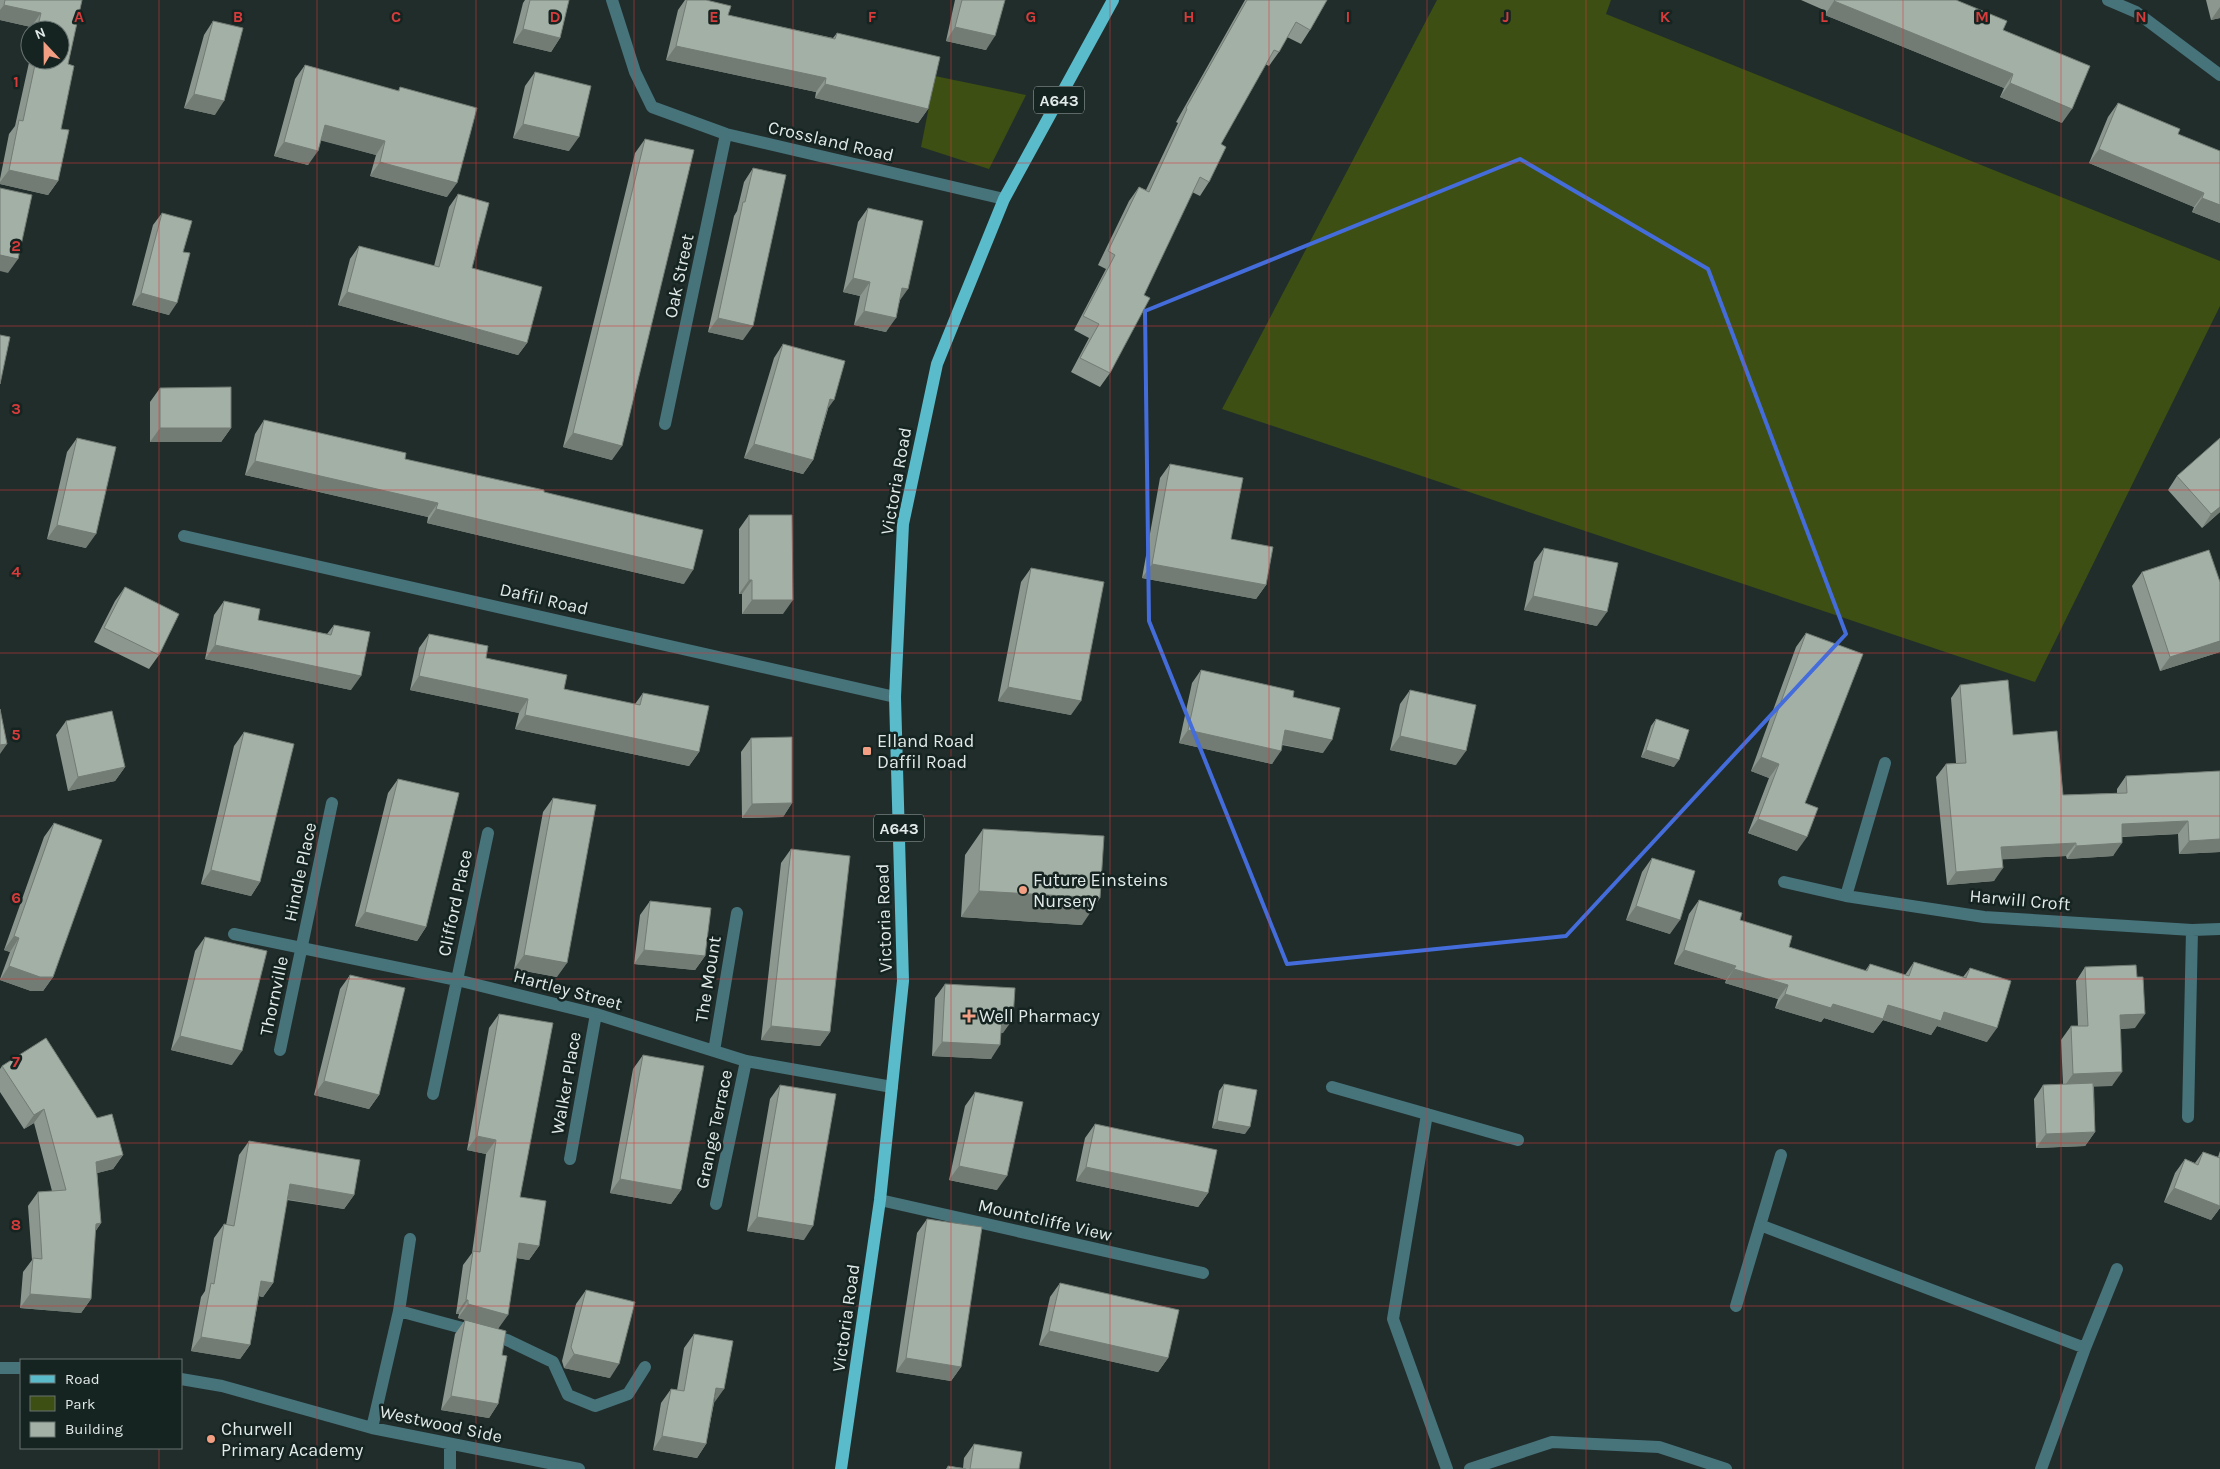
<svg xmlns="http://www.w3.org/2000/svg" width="2220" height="1469" viewBox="0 0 2220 1469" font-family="Karla,sans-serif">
<rect width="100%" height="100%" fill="#202d2b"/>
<path fill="#3d4f13" d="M1437,0h174l-5,14 614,247v45l-185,376 -813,-273z
M935,76l91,19 -37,74 -68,-22z"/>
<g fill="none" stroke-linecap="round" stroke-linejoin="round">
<path stroke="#47737b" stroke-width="12" d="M612,0l23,72 17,35 74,27 278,65
M2108,0l28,12 84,63
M665,424l61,-290
M184,536l711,161
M1885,763l-39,133 138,21 208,13 28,-1
M1784,882l62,14
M234,934l223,46 139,34 150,47 146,26
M280,1050l52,-247
M714,1051l23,-138
M1332,1087l186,53
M433,1094l55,-261
M1427,1114l-34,205 54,150
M2188,1117l4,-187
M570,1159l26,-145
M880,1200l323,73
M716,1204l30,-143
M1760,1225l325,123
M1736,1306l45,-151
M399,1311l11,-72
M0,1368h21
M181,1379l41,7 150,42 207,41
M372,1428l27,-117 108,29 46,22 15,33 27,11 33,-12 17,-27
M450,1469v-24
M1470,1469l82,-27 107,5 67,22
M2041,1469l44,-121 32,-79"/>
<path stroke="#5abbcb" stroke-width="12" d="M841,1469l39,-269 23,-219 -8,-284 8,-173 34,-160 67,-165 109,-199"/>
</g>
<path fill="#8c978f" d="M0,0h82l-14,64 -7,65 -3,52 -10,14 -48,-11v-5l9,-45 6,-8 15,-68v2h30v-30h-30l1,-3 -31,-7z
M525,0h44l-9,38 -9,14 -38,-9 10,-40z
M685,0h21l22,15 105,23 4,-5 91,76 -10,14 -103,-25 1,-6 -150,-32 12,-50z
M955,0h50l-19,50 -40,-9z
M1245,0h82l-17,30 -9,14 -14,-7 -8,15 -10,14 -4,-2 -44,80 -12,38 -9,14 -8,-4 -48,103 -34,78 -10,14 -29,-15 18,-34 -15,-8 32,-61 -8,-4 31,-64 10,-14 7,3 32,-67 -2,-1z
M1801,0h155l47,30 59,93 -62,-26 4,-9 -179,-73 1,-4z
M2206,0h14v18l-9,2z
M213,21l2,94 -31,-7 20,-73z
M30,31v23l-5,-1z
M305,65l93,26 2,-4 47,110 -77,-21 6,-21 -55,-15 -13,25 -34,-9 21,-77z
M535,72l34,79 -56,-13 12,-52z
M2118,103l60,31 42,89 -28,-11 2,-5 -105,-44 19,-46z
M645,139l-33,321 -49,-13 72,-294z
M753,168l-10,172 -35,-8 26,-116 3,-5 7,-29z
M458,194l14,74 55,75 -9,12 -180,-50 12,-46 9,-13 75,20 15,-59z
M868,208l32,93 -14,31 -32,-7 6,-29 -17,-4 15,-70z
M162,213l21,39 -14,63 -37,-10 21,-80z
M783,344l45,65 -15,51 -10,14 -59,-16 30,-100z
M160,388l71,40 -10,14h-71v-40z
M264,420l141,39 139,33 140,92 -257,-61 1,-6 -183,-42 10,-41z
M77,438l9,110 -39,-9 20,-87z
M1170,464l61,75 35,46 -10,14 -114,-21 18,-100z
M2177,476l43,36 -18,16 -34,-38z
M749,515l34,99h-41v-20h-3v-65z
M1544,548l53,78 -73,-16 10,-48z
M1031,568l40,147 -73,-14 23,-119z
M2142,572l78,80 -60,19 -28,-85z
M125,587l34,68 -10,14 -55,-27 21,-41z
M224,601l34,19 69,14 7,-9 17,65 -146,-31 9,-44z
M1806,633l-9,218 -49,-18 21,-55 -18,-7 45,-124z
M429,634l57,24 78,31 71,15 8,-11 56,59 -10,14 -174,-37 4,-16 -109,-23 9,-42z
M1201,670l92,27 30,56 -41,-8 -10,19 -93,-21 13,-60z
M1960,685l53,50 50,60 54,-2v-4l9,-13 94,-5v81l-41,2 -1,-20 -56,3 -9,19 -46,3 -1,-3 -64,3 -8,22 -47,4 -11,-108 10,-13 10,-1 -5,-65z
M1410,690l46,75 -66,-15 10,-46z
M1656,719l18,48 -33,-10 10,-31z
M66,721l59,46 -10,14 -47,10 -12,-56z
M244,732l16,150 -9,14 -50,-12 33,-138z
M751,738l41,65 -9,14 -41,1 -1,-66z
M398,779l28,148 -9,14 -62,-15 33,-133z
M553,798l4,179 -43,-8 29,-157z
M54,823l-1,154 -10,14h-12l-31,-11v-1l10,-27 -6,-2 40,-113z
M983,829l99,96 -121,-8 4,-62z
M791,849l39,183 -10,14 -59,-6 20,-177z
M1652,858l18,76 -44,-14 16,-48z
M1699,900l41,20 49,27 76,24 5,-7 35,11 9,-13 49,15 7,-9 17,74 -50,-16 -6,9 -48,-15 -10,13 -49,-15 -3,4 -46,-14 3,-9 -53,-16 1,-3 -52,-16 15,-50z
M650,901l55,55 -10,14 -61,-6 6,-49z
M205,937l27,128 -61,-15 24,-99z
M2085,967l50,61 -15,1 -8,57h-18l1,46 -10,14 -49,2 -2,-49 9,-14 20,-1 -2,-44 10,-14h7l-2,-45z
M350,975l29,120 -10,14 -55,-14 26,-106z
M945,984l58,49h-2l-10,26 -59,-3 3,-58z
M499,1014l21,183 19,49 -10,14 -12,-2 -19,71 -40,-11 1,-4h-3l7,-49 9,-12 14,-99 -19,-4 22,-122z
M643,1055l38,135 -10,14 -61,-11 23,-124z
M2,1066l95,52 26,37 -10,14 -16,4 4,50 -6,9 -4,67 -10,14 -61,-5 3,-36 9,-12 -4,-54 10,-14 14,-1 -18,-68 -10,6 -24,-37v-23z
M1224,1084l21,50 -33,-6 7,-37z
M780,1085l24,155 -57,-9 23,-132z
M975,1092l22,98 -48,-10 16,-74z
M1095,1124l113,69 -10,14 -122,-26 9,-43z
M249,1141l105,54 -10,14 -57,-9 -14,83 -10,14 -4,-1 -9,49 -10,14 -49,-8 10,-54 4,-6 9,-53 10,-14 2,1 13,-70z
M2220,1151v57l-9,12 -47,-18 11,-29 10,-14 10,4 8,-11 15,5z
M927,1219l34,148 -10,14 -55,-9 21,-139z
M1060,1283l108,75 -10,14 -119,-27 11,-48z
M586,1290l24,88 -46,-10 -2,-7 14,-57z
M465,1320l37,35 -4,49 -9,14 -48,-8 14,-76z
M694,1334l20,69 -8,41 -9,14 -44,-8 8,-47 10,-14 6,1 7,-42z
M974,1444l45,25h-73l2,-3 15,2 1,-10z"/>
<path fill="#727b74" d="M1834,1l179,73 -9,14 -179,-73z
M4,5l37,8 -10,14 -31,-7v-10z
M2220,7v11l-9,2z
M955,27l40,9 -9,14 -40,-9z
M523,29l37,9 -9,14 -38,-9z
M30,46v8l-5,-1z
M676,46l150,32 -10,14 -150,-32z
M2010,83l62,26 -10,14 -62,-26z
M825,84l103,25 -10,14 -103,-25z
M194,94l30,7 -9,14 -31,-7z
M523,124l56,13 -10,14 -56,-13z
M325,125l60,16 -9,14 -61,-16z
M284,142l34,9 -10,14 -34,-9z
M2099,149l105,44 -10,14 -105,-44z
M380,162l77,21 -10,14 -77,-21z
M9,170l49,11 -10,14 -48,-11v-2z
M2202,198l18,7v18l-28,-11z
M0,255l18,4 -10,14 -8,-2z
M853,278l17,4 -10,14 -17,-4z
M902,288l6,1 -10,14z
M347,292l180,51 -9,12 -180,-50z
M141,293l36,10 -8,12 -37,-10z
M864,311l32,7 -10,14 -32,-7z
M718,318l35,8 -10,14 -35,-8z
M830,399l4,1 -10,14z
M160,428h71l-10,14h-71z
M573,433l49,13 -10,14 -49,-13z
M754,444l59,16 -10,14 -59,-16z
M255,461l183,42 -10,14 -183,-42z
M2220,507v5l-18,16 9,-14z
M436,509l257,61 -9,14 -257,-61z
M57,525l39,9 -10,14 -39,-9z
M1152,564l114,21 -10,14 -114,-21z
M749,580h3l-10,14h-3z
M1533,596l74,16 -10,14 -73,-16z
M752,600h41l-10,14h-41z
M2220,641v11l-60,19 10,-14z
M215,645l146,31 -10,14 -146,-31z
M419,676l109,23 -9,14 -109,-23z
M1008,687l73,14 -10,14 -73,-14z
M525,715l174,37 -10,14 -174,-37z
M1188,730l93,21 -9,13 -93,-21z
M1285,730l47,10 -9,13 -47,-10z
M1400,736l66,15 -10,14 -66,-15z
M7,744l-7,10v-9z
M1646,750l33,10 -5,7 -33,-10z
M1761,757l18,7 -10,14 -18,-7z
M125,767l-10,14 -47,10 10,-14z
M792,803l-9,14 -41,1 10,-14z
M1758,819l49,18 -10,14 -49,-18z
M2188,821l-10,13 -66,3 10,-13z
M2220,839v13l-41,2 10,-13z
M2076,843l-10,13 -74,4 9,-13z
M2122,843l-9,13 -46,3 9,-13z
M2003,868l-9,13 -47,4 9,-13z
M211,870l49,12 -9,14 -50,-12z
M979,891l121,7 -18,27 -121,-8z
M1636,906l44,14 -10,14 -44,-14z
M365,912l61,15 -9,14 -62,-15z
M14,936l5,2 -9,14 -6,-2z
M644,950l61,6 -10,14 -61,-6z
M1684,950l52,16 -10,14 -52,-16z
M524,955l43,8 -10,14 -43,-8z
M9,966l44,11 -10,14h-12l-31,-11z
M1734,969l54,16 -10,14 -53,-16z
M1785,994l48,10 55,1 56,7 53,16 -10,14 -50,-16 -6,9 -48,-15 -10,13 -49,-15 -3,4 -46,-14z
M2145,1014l-10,14 -25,1 10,-14z
M1002,1018l11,1 -10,14 -11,-1z
M771,1026l59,6 -10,14 -59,-6z
M180,1036l62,15 -10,14 -61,-15z
M942,1042l58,3 -9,14 -59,-3z
M2122,1072l-10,14 -49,2 10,-14z
M324,1081l55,14 -10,14 -55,-14z
M44,1109l-10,14 -10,6 10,-14z
M1217,1121l33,6 -5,7 -33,-6z
M2095,1132l-10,14 -49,2 10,-14z
M477,1136l19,4 -10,14 -19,-4z
M123,1155l-10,14 -27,7 10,-14z
M959,1166l48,10 -10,14 -48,-10z
M1086,1167l122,26 -10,14 -122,-26z
M620,1179l61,11 -10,14 -61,-11z
M290,1184l64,11 -10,14 -64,-11z
M2174,1188l46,18v2l-9,12 -47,-18z
M757,1217l56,9 -9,14 -57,-9z
M101,1223l-10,14 5,-13z
M519,1243l20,3 -10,14 -19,-3z
M261,1281l12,2 -10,14 -11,-2z
M30,1294l61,5 -10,14 -61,-5z
M466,1300h2l-9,14h-3z
M468,1304l40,11 -10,14 -40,-11z
M1049,1331l119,27 -10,14 -119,-27z
M201,1337l49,8 -10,14 -49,-8z
M574,1354l45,10 -9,14 -46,-10z
M906,1358l55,9 -10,14 -55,-9z
M716,1388l8,1 -10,14z
M451,1396l47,8 -9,14 -48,-8z
M662,1436l44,8 -9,14 -44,-8z"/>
<path fill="#a3b0a6" stroke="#727b74" d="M5,0h77l-14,64 6,2 -13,63 8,1 -11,51 -49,-11 10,-50 4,1 13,-61h24v-30h-23l4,-17 -37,-8z
M530,0h39l-9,38 -37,-9z
M687,0h19l25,6 -3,9 107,24 2,-6 103,24 -12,52 -103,-25 1,-6 -150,-32z
M962,0h43l-10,36 -40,-9z
M1247,0h80l-17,30 -14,-8 -17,30 -5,-2 -53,94 5,3 -17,35 -9,-5 -56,118 6,3 -40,75 -30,-15 19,-34 -16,-8 32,-61 -7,-4 31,-64 10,5 38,-83 -1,-1z
M1835,0h121l51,21 -4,9 87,36 -18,43 -62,-26 3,-9 -179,-73z
M213,21l30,7 -19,73 -30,-7z
M305,65l94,26 1,-4 77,21 -20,75 -77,-21 5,-21 -60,-16 -7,26 -34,-9z
M535,72l56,14 -12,51 -56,-13z
M2118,103l62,26 -2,5 42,17v54l-18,-7 2,-5 -105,-44z
M645,139l49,11 -72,296 -49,-13z
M753,168l33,7 -33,151 -35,-8 25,-116h2z
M0,188l32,7 -14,64 -18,-4z
M458,194l31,9 -17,65 70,19 -15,56 -180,-51 12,-46 80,21z
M868,208l55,13 -15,68 -6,-1 -6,30 -32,-7 6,-29 -17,-4z
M162,213l30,8 -9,31 7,1 -13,50 -36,-10z
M0,335l10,2 -10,47z
M783,344l62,17 -11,39 -4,-1 -17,61 -59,-16z
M231,387v41h-71v-40z
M264,420l142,33 -1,6 139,31v2l159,38 -10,40 -257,-61 2,-6 -183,-42z
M77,438l39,9 -20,87 -39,-9z
M2220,438v69l-9,7 -34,-38z
M1170,464l73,14 -12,61 42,8 -7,38 -114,-21z
M749,515h43l1,85h-41v-20h-3z
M1544,548l74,15 -11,49 -74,-16z
M2209,550l11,32v59l-50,16 -28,-85z
M1031,568l73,14 -23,119 -73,-14z
M125,587l54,27 -20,41 -55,-27z
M224,601l36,8 -2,11 73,15 3,-10 36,7 -9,44 -146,-31z
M1806,633l57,21 -58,149 13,5 -11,29 -49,-18 21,-55 -18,-7z
M429,634l59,12 -2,12 81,17 -3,14 76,16 3,-12 66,13 -10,46 -174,-37 3,-16 -109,-23z
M1201,670l93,21 -1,6 47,11 -8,32 -47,-10 -4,21 -93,-21z
M2008,680l5,55 44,-4 6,64 64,-2 -1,-17 94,-5v68l-31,2 -1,-20 -66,3v19l-46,3v-3l-75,4 2,21 -47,4 -10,-108 20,-1 -6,-78z
M1410,690l66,15 -10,46 -66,-15z
M0,709l7,35 -7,1z
M112,711l13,56 -47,10 -12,-56z
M1656,719l33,11 -10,30 -33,-10z
M244,732l50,12 -34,138 -49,-12z
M792,737v66l-40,1 -1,-66z
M398,779l61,14 -33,134 -61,-15z
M553,798l43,7 -29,158 -43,-8z
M54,823l48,17 -49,137h-13l-31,-11 10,-28 -5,-2z
M983,829l121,7 -4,62 -121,-7z
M791,849l59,7 -20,176 -59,-6z
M1652,858l43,13 -15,49 -44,-14z
M1699,900l43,13 -2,7 52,16 -3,11 78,24 3,-7 39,12 5,-14 52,16 4,-10 41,13 -14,47 -53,-16 -3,9 -53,-16 -5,14 -50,-15 -2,4 -46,-14 3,-9 -54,-16 2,-3 -52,-16z
M650,901l61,7 -6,48 -61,-6z
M205,937l62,14 -25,100 -62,-15z
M2136,965l1,12h6l2,37 -25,1 2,57 -49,2 -2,-48h17l-3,-59z
M350,975l55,13 -26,107 -55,-14z
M945,984l70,4 -2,31 -11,-1 -2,27 -58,-3z
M499,1014l54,9 -33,174 26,4 -7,45 -20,-3 -11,72 -40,-11v-4h-2l7,-49 7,1 16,-112 -19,-4z
M46,1038l51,80 15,-4 11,41 -27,7 5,61 -5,1 -5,75 -61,-5 3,-36 9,1 -4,-67 28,-2 -22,-81 -10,6 -32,-49z
M643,1055l61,11 -23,124 -61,-11z
M2093,1083l2,49 -49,2 -3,-49z
M1224,1084l33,6 -7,37 -33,-6z
M780,1085l56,9 -23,132 -56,-9z
M975,1092l48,10 -16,74 -48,-10z
M1095,1124l122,26 -9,43 -122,-26z
M249,1141l111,19 -6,35 -64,-11 -17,99 -12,-2 -11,64 -49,-8 10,-54 3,1 10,-60 10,2z
M2203,1152l17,6v48l-46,-18 11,-29 13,6z
M927,1219l55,8 -21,140 -55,-9z
M1060,1283l119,27 -11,48 -119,-27z
M586,1290l49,12 -16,62 -45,-10 -3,-7z
M465,1320l41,11 -4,24 5,1 -9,48 -47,-8z
M694,1334l39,7 -9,48 -8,-1 -10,56 -44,-8 9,-47 13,2z
M974,1444l48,8 -3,17h-49z
M948,1466l18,3h-18z"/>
<path fill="none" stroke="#446ddb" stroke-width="4" stroke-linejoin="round" d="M1520,159l188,110 138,365 -280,302 -279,28 -138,-343 -4,-310z"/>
<path fill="none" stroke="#d73b3b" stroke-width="1" stroke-opacity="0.55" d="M159,0v1360M317,0v1469M476,0v1469M634,0v1469M793,0v1469M951,0v1469M1110,0v1469M1269,0v1469M1427,0v1469M1586,0v1469M1744,0v1469M1903,0v1469M2061,0v1469M0,163h2220M0,326h2220M0,490h2220M0,653h2220M0,816h2220M0,979h2220M0,1143h2220M0,1306h2220M159,1448v21"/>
<g fill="#f39f83" stroke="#162421" stroke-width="2">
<rect x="862" y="746" width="10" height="10" rx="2.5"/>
<circle cx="1023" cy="890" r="5"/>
<path d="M966.5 1008.5h5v5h5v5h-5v5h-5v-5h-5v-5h5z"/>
<circle cx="211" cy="1439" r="5"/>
</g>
<g text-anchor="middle" stroke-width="5" stroke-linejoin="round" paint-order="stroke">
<g fill="#162421" stroke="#a4afac" stroke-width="1">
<rect x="1034" y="86.5" width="50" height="27" rx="4"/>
<rect x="874" y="814.5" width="50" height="27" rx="4"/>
</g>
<g font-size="16" font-weight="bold" fill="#e1eae8">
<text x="1059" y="106">A643</text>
<text x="899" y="834">A643</text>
</g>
<g font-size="18" fill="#e1eae8" stroke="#162421">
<text transform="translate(831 141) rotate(13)" y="6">Crossland Road</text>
<text transform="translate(679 276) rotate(-78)" y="6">Oak Street</text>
<text transform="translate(896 481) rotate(-80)" y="6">Victoria Road</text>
<text transform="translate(544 599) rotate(13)" y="6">Daffil Road</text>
<text transform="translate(300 872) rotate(-78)" y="6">Hindle Place</text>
<text transform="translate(2020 900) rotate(5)" y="6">Harwill Croft</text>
<text transform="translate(455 903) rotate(-78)" y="6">Clifford Place</text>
<text transform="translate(884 918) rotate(-92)" y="6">Victoria Road</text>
<text transform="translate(708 979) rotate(-81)" y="6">The Mount</text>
<text transform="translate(568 990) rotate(15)" y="6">Hartley Street</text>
<text transform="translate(274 996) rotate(-78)" y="6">Thornville</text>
<text transform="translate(566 1083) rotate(-80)" y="6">Walker Place</text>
<text transform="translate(714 1129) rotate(-78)" y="6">Grange Terrace</text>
<text transform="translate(1045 1220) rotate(13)" y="6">Mountcliffe View</text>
<text transform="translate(846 1318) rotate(-82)" y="6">Victoria Road</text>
<text transform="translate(441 1424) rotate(12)" y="6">Westwood Side</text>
</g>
<g font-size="18" fill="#e1eae8" stroke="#162421" text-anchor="start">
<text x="877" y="747">Elland Road<tspan x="877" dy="21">Daffil Road</tspan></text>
<text x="1033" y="886">Future Einsteins<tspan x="1033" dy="21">Nursery</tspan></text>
<text x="979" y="1022">Well Pharmacy</text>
<text x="221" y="1435">Churwell<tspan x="221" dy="21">Primary Academy</tspan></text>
</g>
</g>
<g font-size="16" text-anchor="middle" font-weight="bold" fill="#d73b3b" stroke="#162421" stroke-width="5" stroke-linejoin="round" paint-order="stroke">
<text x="79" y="22">A</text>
<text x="238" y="22">B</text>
<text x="396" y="22">C</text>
<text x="555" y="22">D</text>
<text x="714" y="22">E</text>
<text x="872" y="22">F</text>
<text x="1031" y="22">G</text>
<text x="1189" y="22">H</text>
<text x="1348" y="22">I</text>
<text x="1506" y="22">J</text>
<text x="1665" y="22">K</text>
<text x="1824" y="22">L</text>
<text x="1982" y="22">M</text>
<text x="2141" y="22">N</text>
<text x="16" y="87">1</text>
<text x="16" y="251">2</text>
<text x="16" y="414">3</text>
<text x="16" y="577">4</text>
<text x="16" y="740">5</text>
<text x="16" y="903">6</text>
<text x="16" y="1067">7</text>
<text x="16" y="1230">8</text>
</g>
<rect x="20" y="1359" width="162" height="90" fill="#162421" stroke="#677371"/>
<rect x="30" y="1375" width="25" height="8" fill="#5abbcb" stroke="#677371"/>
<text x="65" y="1384" font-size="15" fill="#e1eae8">Road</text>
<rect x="30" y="1396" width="25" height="15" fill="#3d4f13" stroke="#677371"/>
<text x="65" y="1409" font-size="15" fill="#e1eae8">Park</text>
<rect x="30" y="1422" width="25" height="15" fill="#a3b0a6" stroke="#677371"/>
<text x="65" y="1434" font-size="15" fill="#e1eae8">Building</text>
<g transform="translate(45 45) rotate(338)"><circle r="24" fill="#162421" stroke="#677371"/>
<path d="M0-4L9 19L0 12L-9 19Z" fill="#f39f83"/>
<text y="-8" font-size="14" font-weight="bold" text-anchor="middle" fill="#e1eae8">N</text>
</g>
</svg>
